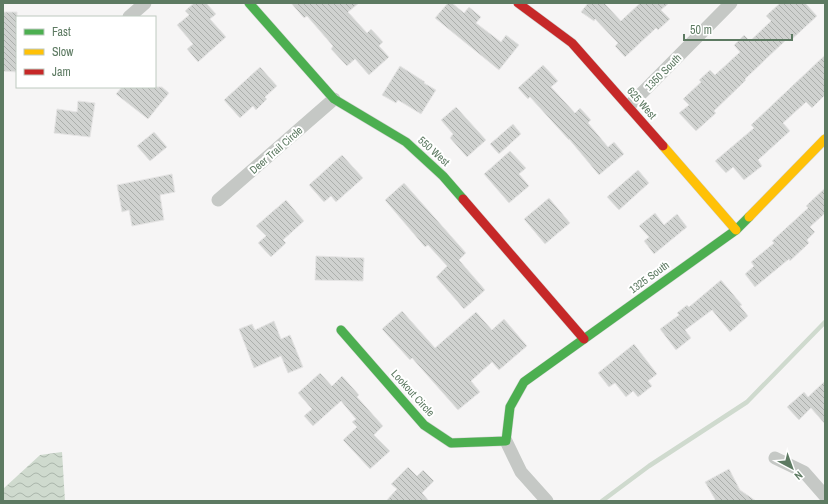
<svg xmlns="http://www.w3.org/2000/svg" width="828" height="504" viewBox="0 0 828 504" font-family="'Archivo Narrow',sans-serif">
<defs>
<pattern id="water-waves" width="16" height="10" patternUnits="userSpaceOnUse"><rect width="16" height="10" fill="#cfdace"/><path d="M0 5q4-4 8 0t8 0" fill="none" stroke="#abb6ab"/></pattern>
<pattern id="building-back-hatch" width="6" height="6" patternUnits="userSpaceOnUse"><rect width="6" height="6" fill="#d0d2d0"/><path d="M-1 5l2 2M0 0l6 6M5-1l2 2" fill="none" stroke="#acafac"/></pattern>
</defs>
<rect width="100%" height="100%" fill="#f6f5f5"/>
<path fill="url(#water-waves)" d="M62,452l3,49h-62v-12l37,-34z"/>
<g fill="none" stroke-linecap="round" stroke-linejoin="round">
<path stroke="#cfdace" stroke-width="4.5" d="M602,501l47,-35 98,-64 78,-80"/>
</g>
<path fill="url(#building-back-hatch)" stroke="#e6e5e5" d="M194,3h12l10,11 -6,5 16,18 -28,25 -11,-13 6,-5 -16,-19 12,-10 -4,-4z
M291,3h68l-11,9 19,21 4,-4 12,13 -4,4 10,11 -20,18 -14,-16 -8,7 -16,-17 2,-3 -26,-30 -3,2z
M448,3h4l12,10 5,-6 12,10 -5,6 25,19 5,-7 13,10 -20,25 -64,-52z
M588,3h16l17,18 19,-18h29l-8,7 9,9 -12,11 -2,-2 -31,29 -10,-11 3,-3 -23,-24 -1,2 -13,-9z
M780,3h25l12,13 -27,25 -3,-2 -42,40 1,1 -32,31 2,2 -20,18 -17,-18 10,-8 -6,-6 18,-17 -2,-2 11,-10 5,5 25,-23 -6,-7 10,-10 6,6 21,-20 -5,-5z
M3,12h14v60l-14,-1z
M825,55v40l-13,13 -6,-6 -23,21 7,8 -32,29 4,6 -18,14 -11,-13 -7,6 -11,-12 39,-33 -3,-3z
M543,65l15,16 -7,6 24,26 5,-5 11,12 -3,3 20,24 6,-5 10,12 -25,21 -30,-36v1l-39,-43 -2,2 -10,-11z
M400,66l25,16 -1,1 12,7 -15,24 -23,-14 -2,3 -14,-8z
M260,67l17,19 -12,11 2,2 -11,11 -3,-4 -13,12 -16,-18z
M122,87h40l7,6 -21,26 -32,-25z
M78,101l17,2 -5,34 -36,-4 3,-24 20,3z
M456,107l30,33 -19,17 -17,-19 3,-4 -12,-14z
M513,124l8,10 -22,20 -9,-10z
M154,132l13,15 -17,14 -13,-15z
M510,151l16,17 -7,6 10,12 -20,17 -25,-29z
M342,155l21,23 -27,24 -5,-6 -7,6 -15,-17z
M638,170l11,13 -30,27 -12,-13z
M172,174l3,18 -15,3 4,25 -32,6 -3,-16 -7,2 -5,-27z
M404,183l62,70 -7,7 26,30 -21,19 -28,-32 11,-11 -19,-21 -3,2 -40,-47z
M825,188v25l-15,14 5,5 -8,8 2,3 -19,18 -1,-2 -34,28 -10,-13 9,-8 -3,-4 23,-19 -2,-2 36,-33 -2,-2z
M549,198l21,25 -25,21 -21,-25z
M286,200l18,21 -21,19 3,3 -15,14 -13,-14 8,-7 -10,-10z
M655,213l9,12 13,-11 10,13 -33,27 -10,-13 5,-4 -10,-11z
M316,256l48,2 -1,23 -48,-1z
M721,280l21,25 -2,1 8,10 -18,16 -18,-22 -27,20 6,8 -15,12 -16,-21 19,-14 -2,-2 10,-8 2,2z
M402,311l33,37 41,-36 16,18 12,-11 23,27 -28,24 -7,-8 -21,19 9,11 -22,18 -46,-52 -2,2 -28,-31z
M274,321l7,18 9,-4 13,32 -15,6 -7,-17 -27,12 -15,-39 13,-5 3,6z
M634,344l23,30 -9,7 4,5 -14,11 -5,-6 -7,6 -11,-14 -6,4 -11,-14z
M320,373l12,13 10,-10 17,19 -2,2 26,29 -9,9 16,16 -20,18 -27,-29 14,-13 -5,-5 4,-3 -15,-18 -28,25 -9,-10 8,-7 -14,-16z
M825,381v43l-14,-16 -12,12 -12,-13 17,-15 4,5z
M408,467l9,9 6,-6 11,11 -12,12 7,8h-43l11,-12 -6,-5z
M729,469l11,21 16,11h-40l-11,-19z"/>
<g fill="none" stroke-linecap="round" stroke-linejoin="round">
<g stroke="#cfd1cf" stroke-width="10">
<path id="fast" d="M249,3l85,96 72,43 37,34 20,23
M341,330l83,95 27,18 55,-2 4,-34 14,-25 212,-152 13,-13"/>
</g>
<g stroke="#cfd1cf" stroke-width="10">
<path id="slow" d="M663,146l73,84
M749,217l76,-78"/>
</g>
<g stroke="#cfd1cf" stroke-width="10">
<path id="jam" d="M518,3l54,40 91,103
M463,199l121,140"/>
</g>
<path stroke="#c5c8c5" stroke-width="13" d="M129,17l16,-14
M629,106l102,-103
M218,200l116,-101
M506,441l15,31 26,29
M775,458l29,14 21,24"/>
<use href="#fast" stroke="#4caf50" stroke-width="9"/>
<use href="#slow" stroke="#ffc107" stroke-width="9"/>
<use href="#jam" stroke="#c62828" stroke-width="9"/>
</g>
<g text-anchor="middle" stroke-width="4" stroke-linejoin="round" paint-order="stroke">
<g font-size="11" fill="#5d7a62" stroke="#fff">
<text transform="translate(663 72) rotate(-45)" y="4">1350 South</text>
<text transform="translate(642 103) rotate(49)" y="4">625 West</text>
<text transform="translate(276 150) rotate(-41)" y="4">Deer Trail Circle</text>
<text transform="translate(434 151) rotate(42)" y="4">550 West</text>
<text transform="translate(649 277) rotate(-36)" y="4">1325 South</text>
<text transform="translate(413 393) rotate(48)" y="4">Lookout Circle</text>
</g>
</g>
<rect width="828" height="504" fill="none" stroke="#5d7a62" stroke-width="8"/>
<rect x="16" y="16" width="140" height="72" fill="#ffffff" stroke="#becac0"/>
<rect x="24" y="29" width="20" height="6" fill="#4caf50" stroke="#becac0"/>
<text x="52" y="36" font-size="12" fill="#5d7a62">Fast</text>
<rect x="24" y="49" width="20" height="6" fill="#ffc107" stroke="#becac0"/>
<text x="52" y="56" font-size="12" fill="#5d7a62">Slow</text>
<rect x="24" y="69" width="20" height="6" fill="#c62828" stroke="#becac0"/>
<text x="52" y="76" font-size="12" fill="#5d7a62">Jam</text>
<g transform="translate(792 468) rotate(139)" stroke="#ffffff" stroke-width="3" paint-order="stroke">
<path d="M0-3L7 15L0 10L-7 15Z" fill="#5d7a62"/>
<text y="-6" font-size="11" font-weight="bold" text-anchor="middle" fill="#5d7a62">N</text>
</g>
<path d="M684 34v6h108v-6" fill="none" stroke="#5d7a62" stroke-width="2"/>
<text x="690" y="34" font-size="12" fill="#5d7a62" stroke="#ffffff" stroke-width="3" paint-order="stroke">50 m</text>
</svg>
